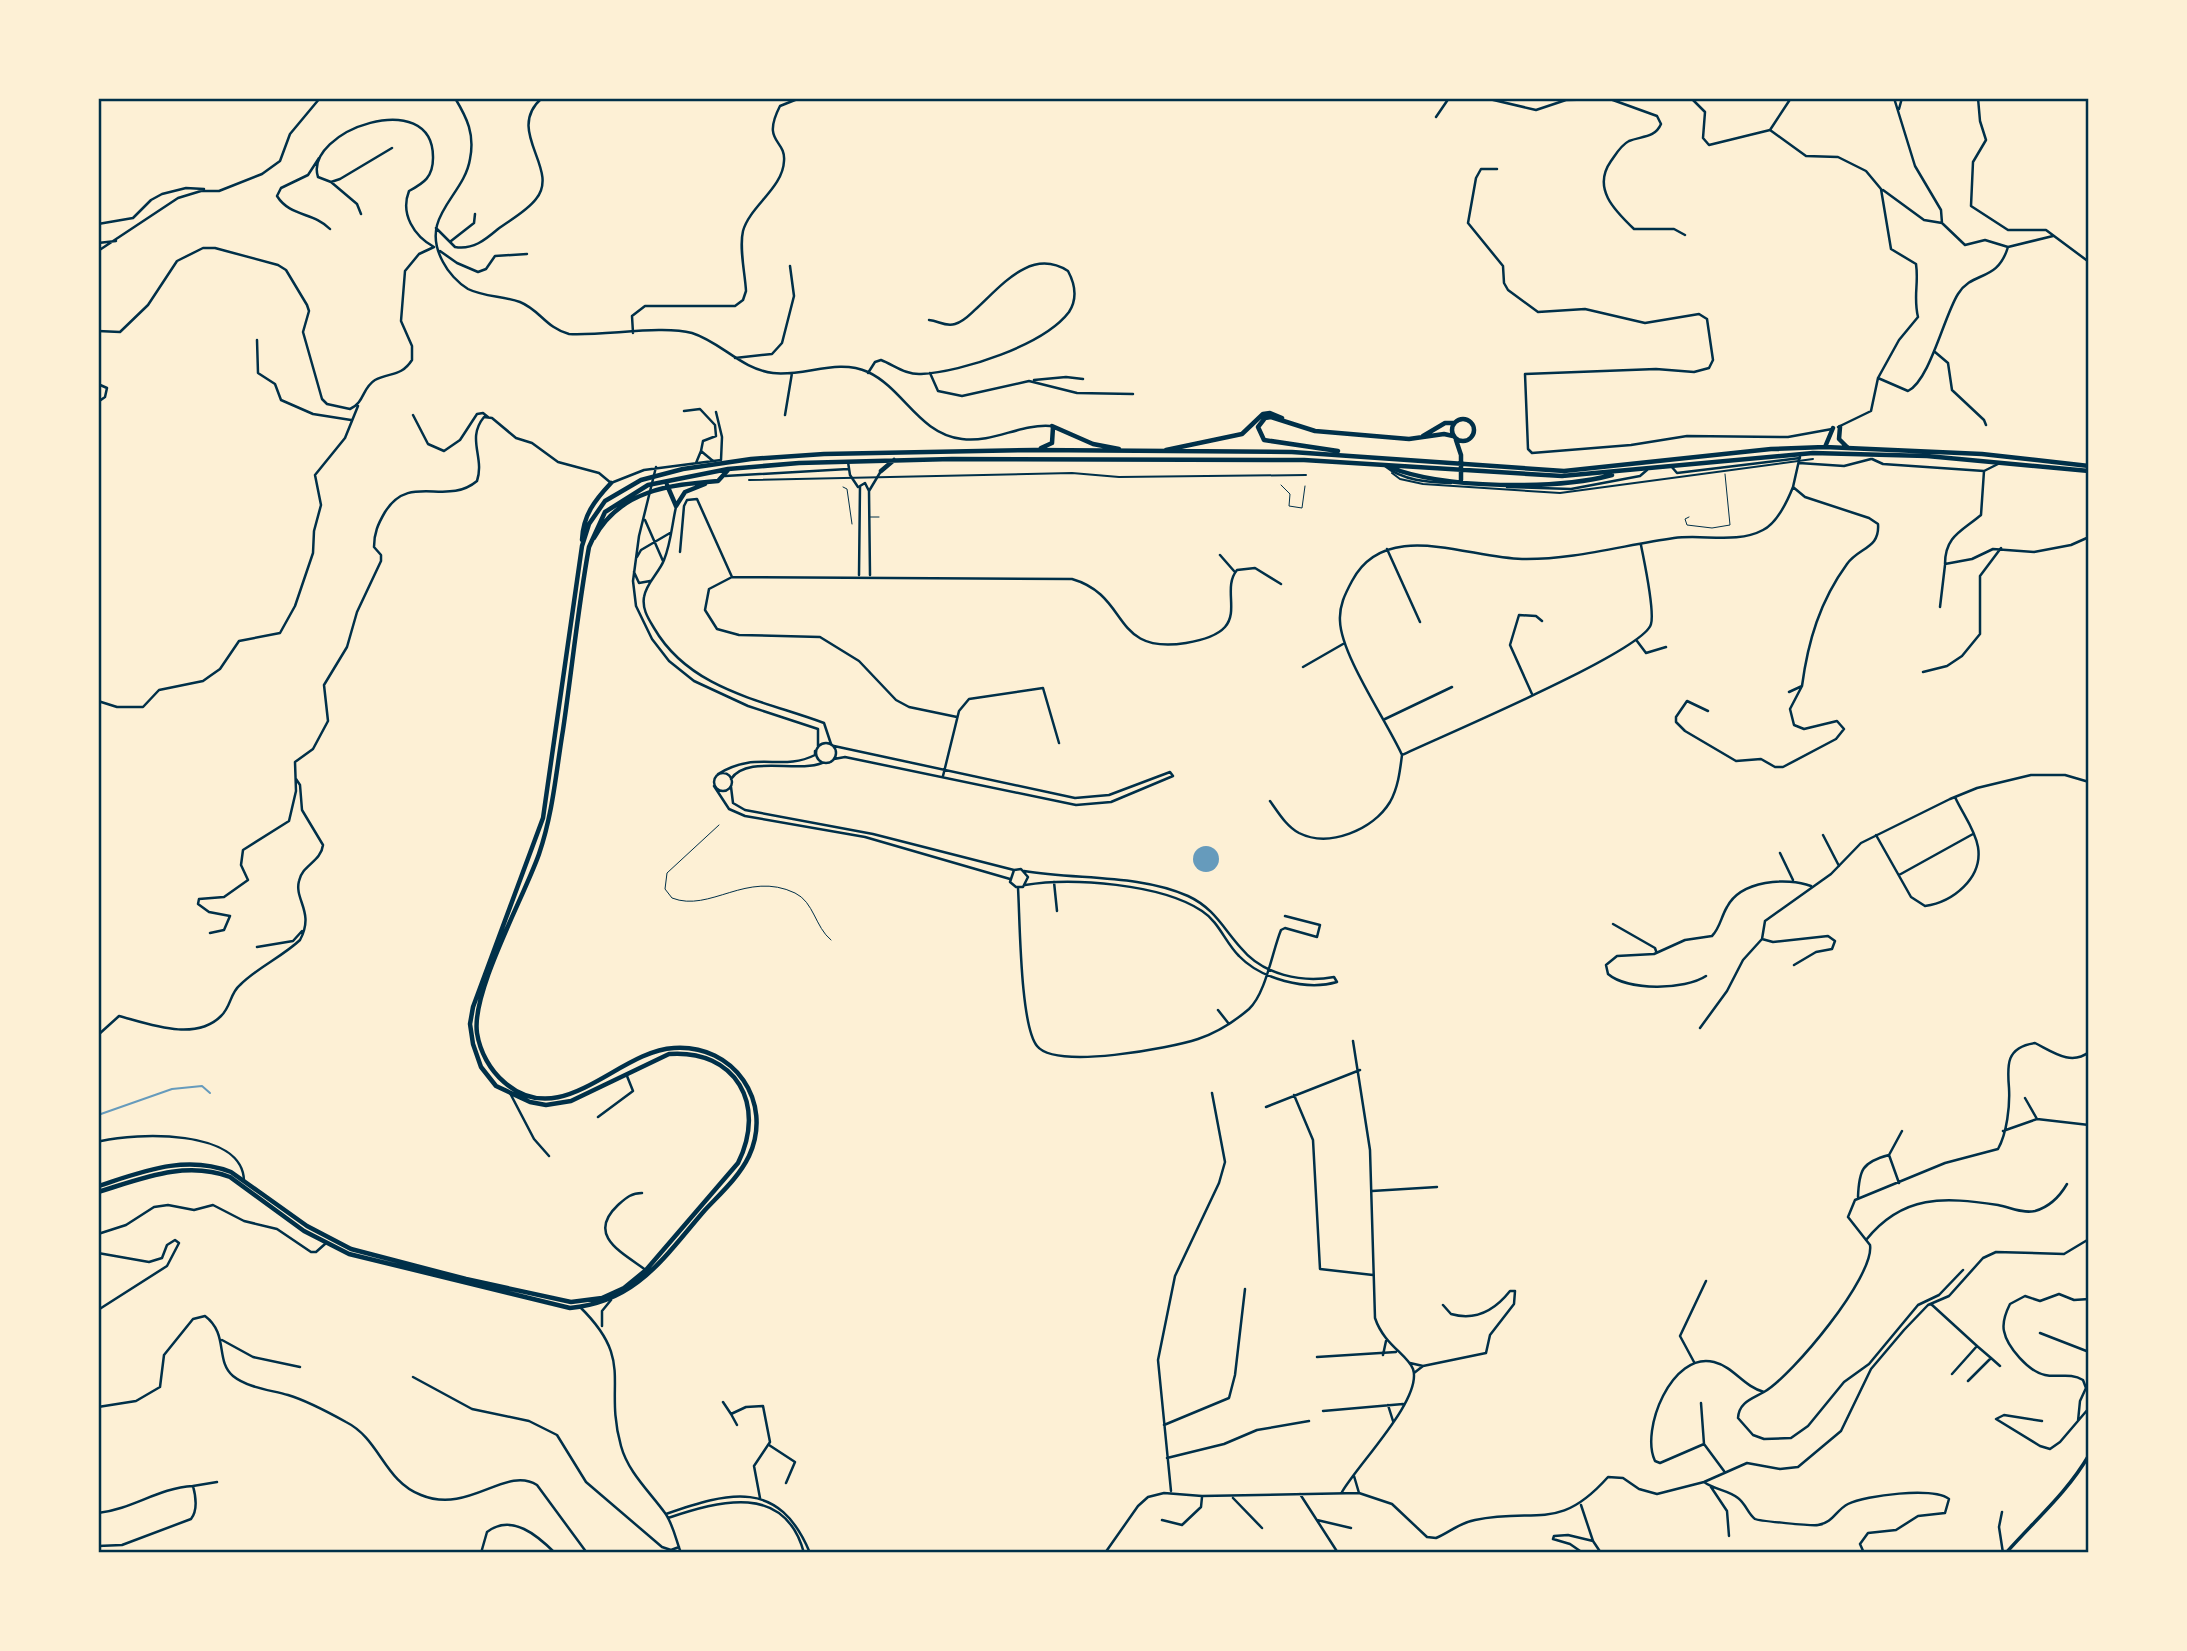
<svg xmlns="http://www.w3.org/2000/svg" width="2187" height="1651" viewBox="0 0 2187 1651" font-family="Roboto,sans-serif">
<rect width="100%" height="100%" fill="#fdf0d5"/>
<path fill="#669bbc" d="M1193 859a13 13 0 1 1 26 0a13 13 0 1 1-26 0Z"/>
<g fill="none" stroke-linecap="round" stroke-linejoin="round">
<path stroke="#669bbc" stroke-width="2" d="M98,1115l74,-26 30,-3 8,7"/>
<path stroke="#003049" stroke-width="1" d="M1281,485l9,9 -1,12 13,2 3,-22
M843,487l4,2 5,35
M870,517h9
M1689,517l-4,2 2,6 25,3 18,-3 -5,-51
M719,825l-52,48 -2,16 7,9c38,15 75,-28 123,-5 19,9 20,34 36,47"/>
<path stroke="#003049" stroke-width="2" d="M1392,473l8,6 23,5 137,9 253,-34
M749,480l323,-7 47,4 187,-2"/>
<path stroke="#003049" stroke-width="2.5" d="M455,98c12,20 20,36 15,61 -6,38 -52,57 -27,103 5,10 15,21 25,27 16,8 36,7 52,13 20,8 26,26 49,32 35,2 93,-9 123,-1 29,9 49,36 81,40 31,4 64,-15 95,-1 36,17 51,62 94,67 31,4 58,-15 88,-13
M1485,98l51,12 30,-10 44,-1 47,17 4,8c-6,14 -19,12 -32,17 -8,4 -13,13 -18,20 -19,27 3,49 23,68h40l11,6
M1691,98l14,14 -2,26 6,7 61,-15 36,26 32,1 28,14 15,18 10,60 25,15c3,20 -3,32 2,53l-19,23 -21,38 -7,33 -33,16
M1894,98l21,68 26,44 1,13 23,22 20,-5 23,7
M1978,98l2,23 6,19 -13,22 -2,44 37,24h38l43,32
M1899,109l3,-11
M1436,117l13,-19
M1770,130l21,-32
M392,148l-52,31 -9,3 -13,-5c-15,-46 116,-92 115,-19 0,19 -9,25 -24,33 -9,23 5,45 25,56
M319,158l-11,17 -27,13 -4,8c13,21 37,16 53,33
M1497,169h-16l-5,9 -8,45 35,43 1,17 4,7 30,22 47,-3 60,14 54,-9 8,5 6,41 -4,8 -15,4 -38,-3 -131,5 3,75 4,4 99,-8 56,-9 101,1 44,-8
M331,182l26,22 4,10
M1883,190l41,30 18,3
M98,224l35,-6 18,-18 11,-6 24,-6 18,1
M436,228l19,19c18,3 30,-7 43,-18 12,-9 29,-18 38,-30 25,-30 -32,-68 6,-101
M451,241l23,-18 1,-9
M98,243l18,-2
M98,251l80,-53 23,-7h18l43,-17 18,-13 10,-27 30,-36
M440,251l17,12 21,9 8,-3 9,-13 32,-2
M98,331l22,1 28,-27 29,-44 26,-13h12l63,17 8,5 21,35 2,6 -6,21 19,67 5,5 23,5c15,-7 12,-21 25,-29 15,-8 26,-3 37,-20v-14l-11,-25 4,-50 14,-17 15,-7
M633,333l-1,-17 13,-10h90l8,-6 3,-9c-1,-18 -7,-43 -3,-60 7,-25 40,-43 41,-70 2,-22 -23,-18 -4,-55l20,-8
M257,340l1,33 17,11 6,16 32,14 38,6
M1935,352l13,11 4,27 32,30 2,5
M735,358l37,-4 10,-11 12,-47 -4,-30
M868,373l7,-11 6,-2c13,5 25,15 40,14 41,-2 123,-29 148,-62 9,-14 6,-28 -1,-41 -36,-23 -64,12 -91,37 -7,6 -12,13 -22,16 -10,3 -16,-3 -26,-4
M930,373l8,18 24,5 67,-15 48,12 56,1
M1878,378l30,13c22,-11 36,-75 50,-97 15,-24 39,-11 50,-47l45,-11
M1034,380l32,-3 17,2
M98,384l9,4 -2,9 -7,5
M684,411l16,-2 15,16 1,11 -13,5 -2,10 12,10
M413,415l15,29 16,7 16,-11 17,-26 6,-1 5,4
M785,415l7,-42
M1872,459l11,5 101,7
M848,462l2,13 8,12
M696,463l5,-12
M1799,463l45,3 27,-7
M1998,464l-14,7 -3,44c-19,16 -36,21 -36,49l27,-5 21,-10 41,3 37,-7 18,-8
M1385,466c18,15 44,16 66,17
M1671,466l6,7 123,-15
M656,467l-17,69 -6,45 3,25 16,33 17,22 25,20 54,25 70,23v17
M725,476l123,-7
M1507,487l64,2 69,-13 7,-6
M869,491l12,-20
M676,507c-4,17 -5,36 -12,53 -5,13 -18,23 -20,37 -2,12 4,21 10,31 36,62 108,72 170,95l7,21
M645,520l18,41
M1641,545c3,16 14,65 10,79 -6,27 -214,114 -249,131 -16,-35 -61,-100 -62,-134 -1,-15 5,-27 12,-40 33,-63 115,-23 170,-22 51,1 102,-14 152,-21 29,-4 63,6 89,-8 14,-7 24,-28 30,-43
M1387,549l33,73
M680,552l4,-46 3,-6 10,-1 35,78
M1220,555l14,16
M637,557l4,-7 29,-17
M634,572l5,11 11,-2
M859,575l1,-89 5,-3 4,8 1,84
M1940,607l5,-42
M1637,641l9,12 20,-6
M1303,667l40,-23
M1923,672l24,-6 15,-10 18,-22v-58l21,-28
M1789,692l13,-6c6,-45 18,-85 45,-122 12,-17 33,-15 31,-40l-9,-6 -64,-21 -12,-10 7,-31
M1532,694l-22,-49 9,-30 17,1 6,5
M98,701l19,6h26l16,-17 44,-9 7,-5 10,-7 19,-28 41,-8 15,-27 18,-53 1,-22 7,-26 -6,-30 30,-37 13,-32
M1708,711l-21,-10 -11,16v5l9,9 51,30 25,-2 14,8h8l53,-28 8,-10 -7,-8 -33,8 -10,-4 -4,-16 12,-23
M957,717l-48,-10 -13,-7 -37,-39 -39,-24 -81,-2 -22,-6 -12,-19 4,-21 23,-12 340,2c59,17 38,76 114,64 12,-2 30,-6 39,-16 14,-16 -2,-40 12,-57l18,-2 26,16
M1385,719l67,-32
M2088,737l1,1
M816 753a10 10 0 1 1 20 0a10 10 0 1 1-20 0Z
M834,746l241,52 34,-3 61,-23 3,4 -62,26 -35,3 -231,-48 -11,2
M714 782a9 9 0 1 1 18 0a9 9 0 1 1-18 0Z
M718,774c39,-24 63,-2 97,-19v-4
M943,776l16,-65 10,-12 74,-11 16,55
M731,779c16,-24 66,-6 91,-16
M714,786l15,23 16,7 120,21 145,42
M731,787l2,16 12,7 128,24 141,36 7,-1 7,8 -5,10h-7l-6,-5 4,-12
M1270,801c8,11 16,25 29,32 30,15 74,-3 91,-31 8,-14 10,-31 12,-47
M1823,835l16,31
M1876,835l35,62 14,9c28,-4 58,-28 53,-59 -3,-18 -16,-34 -23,-50
M1780,853l13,27
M1024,871c53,9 115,3 164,25 26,12 35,32 53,52 22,27 61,35 93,29l3,5c-31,9 -76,-3 -98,-26 -14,-14 -20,-34 -37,-45 -40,-27 -130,-34 -177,-26
M1899,875l74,-41
M1054,882l3,29
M1018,888c2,31 2,137 19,158 19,24 134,2 161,-7 18,-6 37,-18 51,-30 17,-16 23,-57 32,-79l4,-2 32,9 3,-12 -35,-9
M1613,924l42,24 1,3
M210,933l14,-3 6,-14 -21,-4 -11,-8 1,-5 25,-2 24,-17 -7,-15 2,-15 46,-29 7,-30 -1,-29 18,-13 15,-28 -4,-36 23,-38 10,-35 24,-51v-6l-7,-8c0,-14 4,-23 11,-35 25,-40 61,-5 92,-31 8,-24 -11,-42 7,-64l8,1 24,20 16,5 26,19 41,11 12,10 33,-13 77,-10 1,-23 -6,-25
M1762,939l11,3 55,-6 7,5 -3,8 -16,3 -22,13
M257,947l36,-6 9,-10
M1706,976c-21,14 -78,15 -98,-2l-2,-9 11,-9 37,-2 31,-14 27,-4c8,-8 9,-19 15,-29 14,-27 60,-30 84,-21
M1218,1010l11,14
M1700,1028l27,-37 16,-31 19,-21 3,-18 66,-47 30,-31 89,-44 27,-11 54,-13h34l24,7
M98,1035l21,-19c30,8 76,26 102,0 10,-9 9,-23 19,-31 18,-18 42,-28 60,-45 15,-28 -6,-40 -1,-59 3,-16 22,-19 24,-36l-21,-35 -2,-25 -4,-6
M511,1095l23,44 15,17
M1294,1095l19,45 7,129 53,6
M2025,1098l12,21
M1266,1107l94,-37
M598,1117l35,-26 -6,-15
M2003,1131l34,-12 52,6
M101,1141c34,-8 142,-13 143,40
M1889,1155l13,-24
M1372,1191l65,-4
M642,1193c-11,0 -16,5 -24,12 -32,30 3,47 28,65
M1858,1197c1,-27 4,-35 31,-42l10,28
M98,1234l28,-9 28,-18 14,-2 26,5 19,-5 31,16 33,8 34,23h5l9,-8
M1866,1240c37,-46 78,-43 132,-35 11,2 25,9 37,6 14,-4 25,-15 32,-27
M98,1253l51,9 13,-4 5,-13 8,-5 4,3 -12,23 -69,44
M1931,1304l46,42 -25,28
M580,1307c56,55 23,75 41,139 7,26 28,45 44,67 8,11 11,27 16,40
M602,1326v-15l9,-11
M2040,1333l49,19
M222,1340l31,17 47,10
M1383,1355l3,-14
M1317,1357l79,-5
M1991,1358l9,8
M1694,1362l-14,-26 26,-55
M1410,1363l13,3
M1414,1373l9,-7 63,-13 4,-18 24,-31 1,-13h-5c-15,19 -35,30 -59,23l-8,-9
M413,1377l59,32 57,12 28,14 29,47 76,65 9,3 8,-3
M1968,1381l23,-23 -14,-12
M1764,1392c-12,7 -25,10 -26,26l15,17 11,4 27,-1 17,-12 36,-44 25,-18 49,-59 21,-10 24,-25
M723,1402l8,12 15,-7 17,-1 7,36 -16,24 6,32
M1701,1403l3,41 20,27
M1388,1405l5,16
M98,1407l38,-6 24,-14 4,-32 29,-36 12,-3c24,18 10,45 28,60 15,12 38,14 55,19 20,6 40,17 58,27 34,17 38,59 75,73 48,20 85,-30 116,-10l50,68
M1323,1411l80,-7
M731,1414l6,11
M2042,1421l-38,-6 -8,4 44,27 10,3 10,-7 29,-34
M2078,1421l2,-20 6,-13 -3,-8c-13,-8 -25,-2 -38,-5 -16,-3 -38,-28 -41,-44 -2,-9 2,-19 6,-27l15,-8 15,5 19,-7 15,6 15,-1
M1164,1425l65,-27 6,-23 10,-86
M1704,1444l-44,19 -5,-2c-15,-31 17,-110 59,-99 20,5 30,25 50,30 28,-16 111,-116 106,-147l-22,-28 7,-17 90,-37 53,-14c9,-16 12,-43 11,-61 -2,-23 -3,-41 26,-45 18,9 36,23 54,9
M769,1445l26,17 -9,21
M1167,1458l57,-14 33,-14 52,-9
M1354,1476l5,17
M1704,1482c11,8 24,8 34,16 8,6 10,16 17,21 4,2 57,7 63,6 15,-2 18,-15 30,-21 18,-9 85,-17 101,-5l-4,14 -27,3 -22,14 -28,3 -8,11 4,9
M193,1486l24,-4
M1711,1487l16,24 2,25
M1171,1491l-13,-131 17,-84 44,-93 6,-21 -13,-69
M1342,1492c15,-27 81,-93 71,-123 -6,-15 -29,-24 -38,-51l-5,-168 -17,-109
M1300,1494l38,59
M1233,1498l29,30
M1581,1505l12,36 8,12
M2002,1512l-3,15 4,26
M98,1513c35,-4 60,-25 95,-27 3,11 5,24 -2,33l-69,26 -24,1
M666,1514c63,-22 113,-36 144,39
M668,1518c51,-17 117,-36 136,35
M1162,1520l20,5 19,-18 1,-10
M1317,1520l34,8
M481,1553l6,-21c25,-19 51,4 68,21
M1105,1553l33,-47 10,-9 16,-4 38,3 157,-3 33,11 35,33 9,1c14,-6 23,-15 39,-18 62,-13 83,13 133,-43l15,1 16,11 18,5 47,-12 43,-19 33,6 18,-2 43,-36 30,-62 33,-39 24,-25 21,-9 34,-38 13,-6 68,2 25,-15
M1583,1553l-13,-9 -17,-5 1,-3 14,-1 25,6"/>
<path stroke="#003049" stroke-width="3.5" d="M2006,1553c29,-33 61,-60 83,-98"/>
<path stroke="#003049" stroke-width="4.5" d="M1452 430a11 11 0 1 1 22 0a11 11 0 1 1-22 0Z
M1052,426l41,18 26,5
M1840,427l-1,12 8,8
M1423,436l22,-13h9
M1456,440l5,15v25
M1825,447l8,-19
M1041,448l11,-5 1,-16
M1166,450l76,-16 21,-20 7,-1 12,5
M1338,451l-74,-11 -6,-13 7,-9 6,-1 44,14 94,8 35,-5 9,2
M1389,467c55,22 167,23 223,8
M881,471l13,-11
M667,485l9,21
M676,506l9,-14 20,-8
M594,538c26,-48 75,-53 124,-57l10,-11
M582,540c1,-25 13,-40 29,-57
M98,1186c44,-14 87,-32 133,-14l76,54 44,23 115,30 105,23 31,-4 22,-10 22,-18 92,-107c29,-58 -2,-114 -69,-109l-98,47 -25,4 -16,-3 -34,-16 -15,-19 -8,-23 -3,-20 3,-17 70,-189 39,-272 7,-22 16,-23 36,-21 42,-11 68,-10 73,-5 211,-4 257,2 272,19 207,-22 54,-2 157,7 107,12
M98,1192c43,-13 87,-32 132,-15l74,54 45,23 221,54c67,-6 94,-51 135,-98 15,-16 34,-33 44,-54 25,-54 -15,-112 -75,-108 -57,3 -112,85 -170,34 -14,-12 -24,-30 -27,-49 -6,-41 47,-136 62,-179 14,-41 17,-82 24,-124 9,-61 15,-123 26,-183l16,-35 43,-27 80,-16 71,-6 153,-4 352,1 258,16 251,-23 114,3 162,15"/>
</g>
<rect width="2187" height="1651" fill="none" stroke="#fdf0d5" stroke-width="200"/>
<rect x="100" y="100" width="1987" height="1451" fill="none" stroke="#003049" stroke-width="2.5"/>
</svg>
